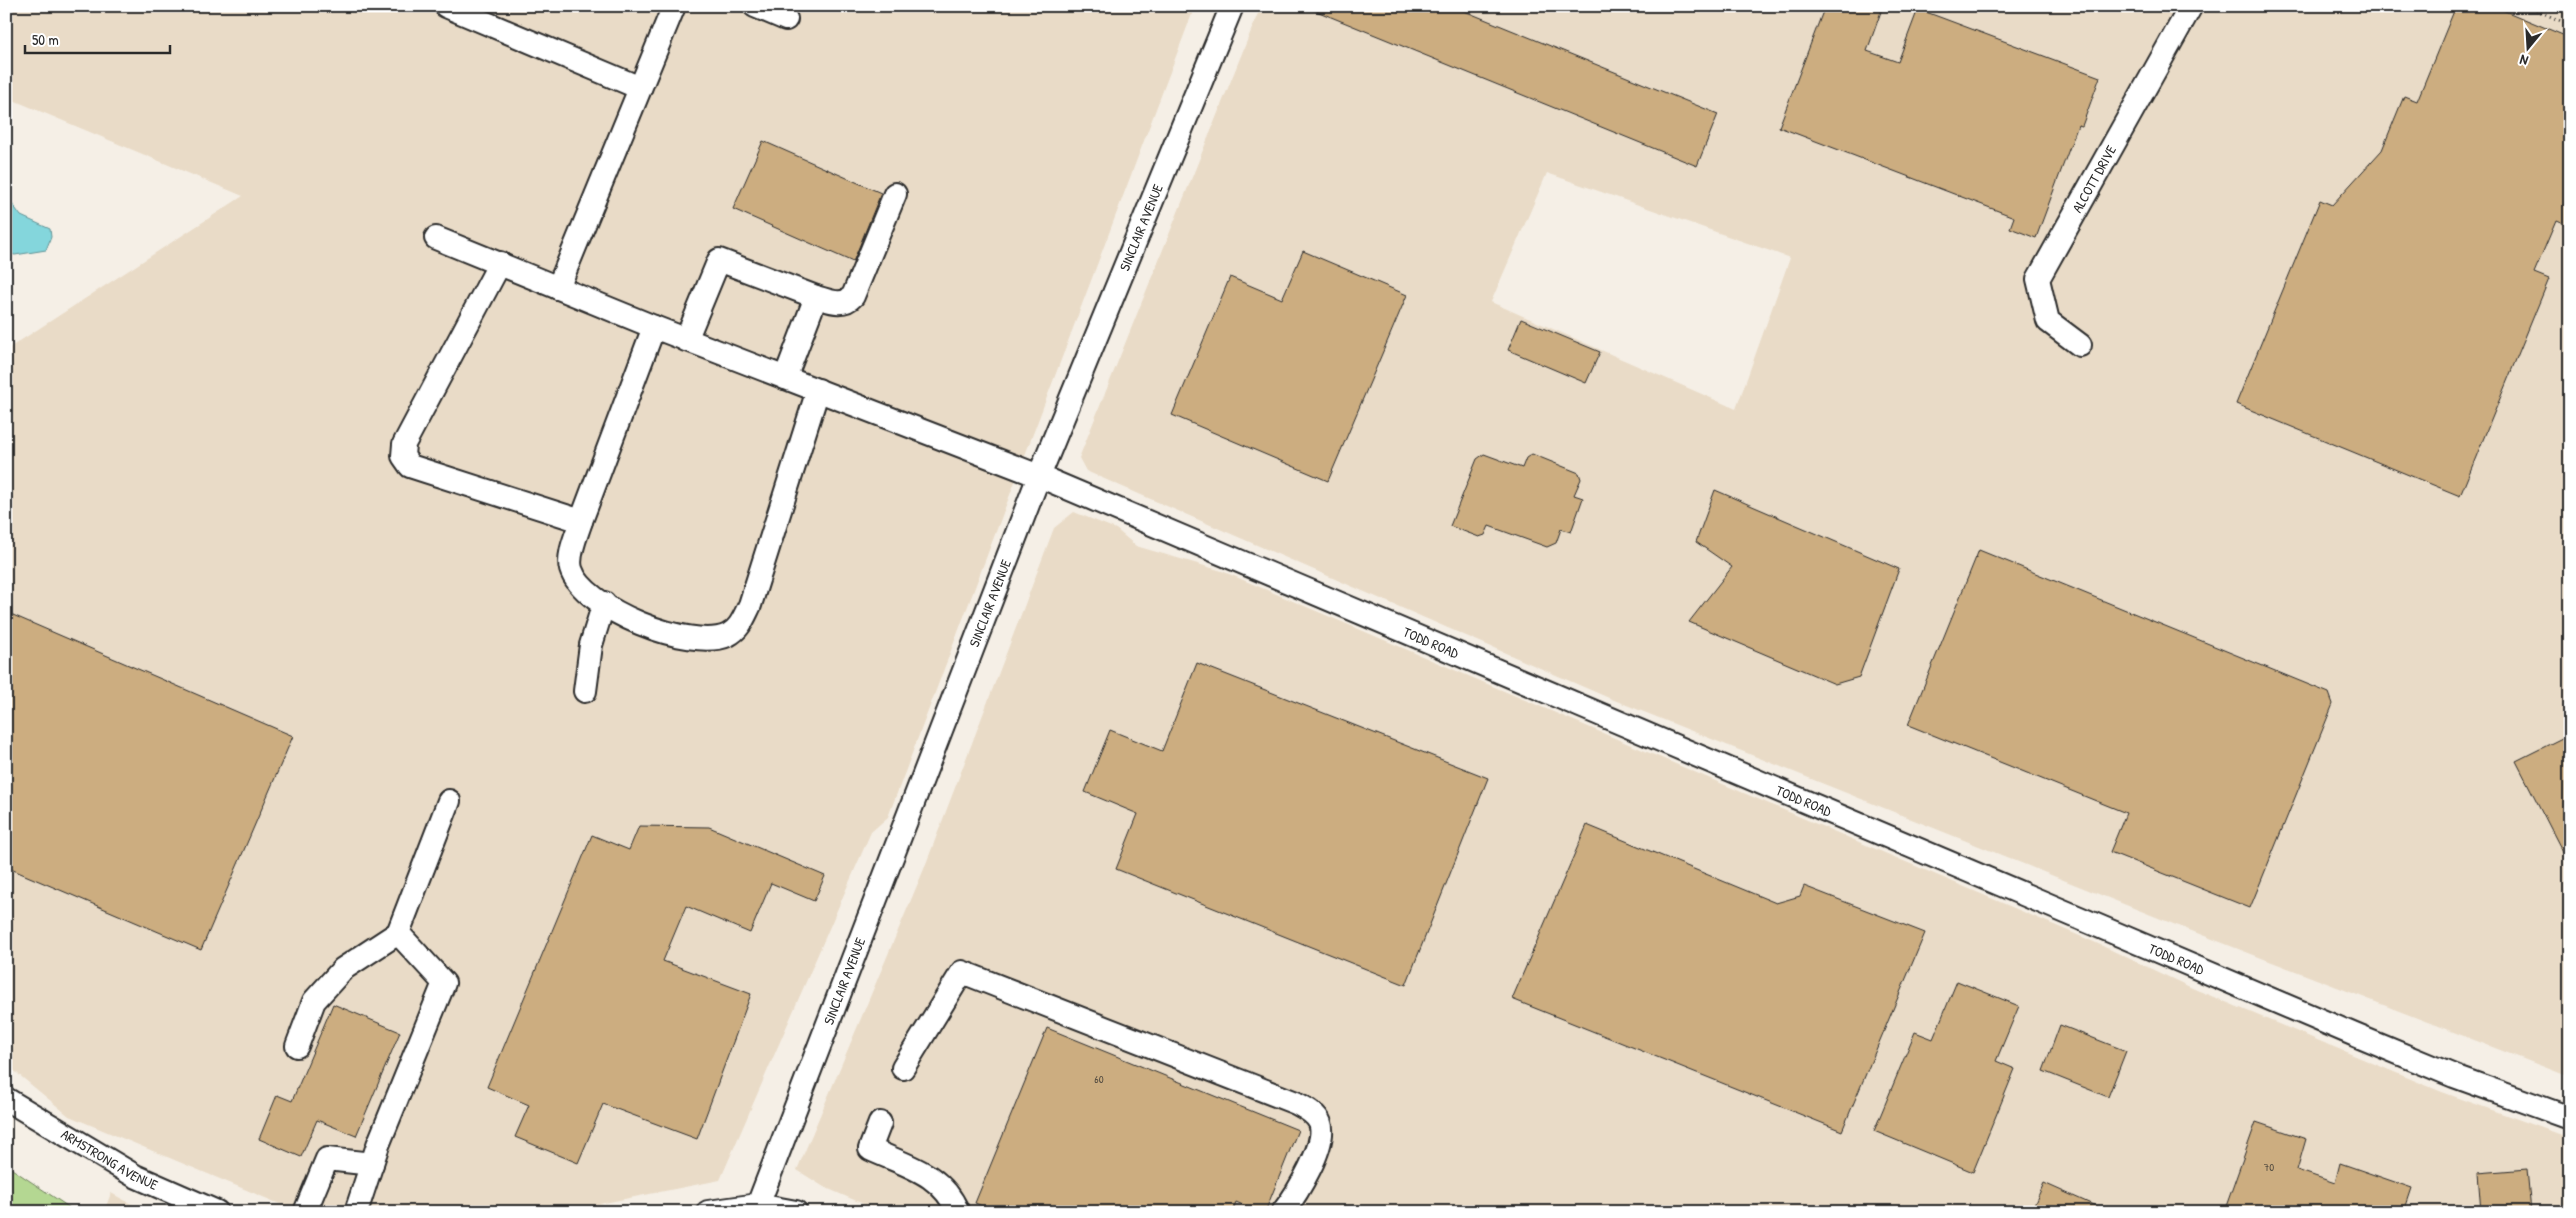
<svg xmlns="http://www.w3.org/2000/svg" width="2576" height="1218" viewBox="0 0 2576 1218" font-family="'Patrick Hand',sans-serif">
<rect width="100%" height="100%" fill="#f5efe6"/>
<filter id="ink" filterUnits="userSpaceOnUse"><feTurbulence type="fractalNoise" baseFrequency=".02" numOctaves="2"/><feDisplacementMap in="SourceGraphic" scale="10" xChannelSelector="R" yChannelSelector="G"/><feConvolveMatrix kernelMatrix="1 2 1 2 8 2 1 2 1" color-interpolation-filters="sRGB"/></filter>
<g filter="url(#ink)">
<path fill="#e9dbc7" fill-rule="evenodd" d="M6,6h1189l-307,811 -17,15 -151,348 -161,32h-260l-230,-96 -63,-52v-714l237,-154 -237,-99z
M1261,6h1309v1071l-399,-154 -562,-225 -523,-227 -7,-13zM1547,173l243,85 -54,151 -245,-107z
M1074,512l42,17 20,17 86,25 872,371 98,46 250,104 128,46v74h-1688l-58,-25 -27,-17 127,-301 130,-341z
M111,1193l35,19h-42z"/>
<path fill="#b4d792" stroke="#70815e" d="M6,1165l70,47h-70z"/>
<path fill="#84d6dc" stroke="#609295" d="M6,145l4,56 11,15 29,13 1,8 -5,13 -31,5 -9,-2z"/>
<path fill="#ccad80" stroke="#2b2b2b" d="M1304,6h148l266,108 -21,52z
M1825,6h58l-16,45 31,11 20,-53 182,68 -18,49 -4,-1 -42,113 -26,-10 4,-11 -235,-90z
M2456,6h37l77,32v189l-14,-6 -22,52 15,6 -89,217 -224,-92 84,-204 12,5 50,-55 22,-54 13,5z
M763,141l118,52 -28,69 -120,-53z
M1303,251l104,44 -79,186 -156,-66 58,-138 52,22z
M1521,319l79,33 -14,31 -78,-33z
M1484,454l38,14 4,-10 6,-4 47,19 2,6 -7,16 9,3 -12,34 -10,-3 -5,14 -9,4 -58,-21 -4,9 -6,2 -29,-11 27,-67z
M1715,490l184,79 -40,108 -24,7 -146,-62 43,-55 -36,-25z
M1979,550l350,143 4,11 -83,204 -140,-56 16,-39 -218,-88z
M6,612l287,124 -92,214 -195,-83z
M1197,663l291,115 -82,207 -290,-116 22,-55 -53,-22 25,-62 52,21z
M2570,734v132l-54,-105z
M1587,825l189,78 24,-7 4,-10 121,47 -83,198 -330,-132z
M639,826l70,1 116,49 -11,25 -43,-18 -21,50 -64,-27 -23,55 88,33 -54,145 -94,-35 -25,59 -63,-26 14,-32 -42,-18 105,-252 37,15z
M1957,981l62,25 -23,55 19,8 -42,103 -99,-41 41,-99 18,7z
M333,1004l67,28 -44,104 -39,-16 -16,37 -42,-18 18,-44 15,6z
M2060,1025l66,26 -18,46 -65,-26z
M1047,1028l251,102 -33,82h-6l-23,-10 -4,10h-235l-22,-9z
M2256,1122l50,17 -9,31 38,13 5,-20 72,25 -8,24h-180z
M2527,1169l4,43h-50l-3,-39z
M2044,1183l65,29h-78z"/>
<g fill="none" stroke-linecap="round" stroke-linejoin="round">
<g stroke="#2b2b2b" stroke-width="26">
<g id="minor">
<path d="M446,6l194,82"/>
<path d="M755,6l31,13"/>
<path id="s1" d="M436,238l218,89 385,149 1316,559 99,41 116,42"/>
<path d="M500,263l-96,181 -1,12 7,10 171,55"/>
<path d="M558,288l116,-282"/>
<path d="M816,297c14,4 27,10 37,-1l42,-102"/>
<path d="M654,327l-73,194c-4,13 -14,34 -10,48 12,40 120,83 157,66 12,-6 16,-18 22,-30l68,-215"/>
<path d="M686,340l33,-80 97,37 -31,81"/>
<path id="s2" d="M2080,345l-32,-24 -10,-42 153,-273"/>
<path d="M585,691l6,-46 13,-42"/>
<path d="M297,1046l17,-45 29,-32 55,-36"/>
<path d="M903,1068l59,-96 334,131c9,5 20,10 24,20 8,21 -24,72 -37,89"/>
<path id="s3" d="M6,1099l129,77 82,36"/>
<path d="M880,1123l-10,26c36,17 71,23 88,63"/>
<path id="s4" d="M758,1205l281,-729 193,-470"/>
<path d="M305,1212l22,-53 45,5"/>
<path d="M356,1212l22,-67 66,-162 -46,-50 51,-132"/>
<path d="M708,1212l50,-7 38,7"/>
</g>
</g>
<path stroke="#2b2b2b" stroke-width="3" stroke-dasharray="1 4" stroke-linecap="butt" d="M2527,6l43,19
M2532,8l14,-2"/>
<use href="#minor" stroke="#fff" stroke-width="22"/>
</g>
</g>
<g text-anchor="middle" stroke-width="5" stroke-linejoin="round" paint-order="stroke">
<g font-size="11" fill="#534c40">
<text x="1099" y="1083">60</text>
<text x="2269" y="1171">70</text>
</g>
<g font-size="14" fill="#2b2b2b" stroke="#fff">
<text dy="5" stroke="none"><textPath href="#s2" startOffset="198">ALCOTT DRIVE</textPath></text>
<text dy="5" stroke="none"><textPath href="#s4" startOffset="1050">SINCLAIR AVENUE</textPath></text>
<text dy="5" stroke="none"><textPath href="#s4" startOffset="645">SINCLAIR AVENUE</textPath></text>
<text dy="5" stroke="none"><textPath href="#s1" startOffset="1074">TODD ROAD</textPath></text>
<text dy="5" stroke="none"><textPath href="#s1" startOffset="1479">TODD ROAD</textPath></text>
<text dy="5" stroke="none"><textPath href="#s1" startOffset="1884">TODD ROAD</textPath></text>
<text dy="5" stroke="none"><textPath href="#s4" startOffset="240">SINCLAIR AVENUE</textPath></text>
<text dy="5" stroke="none"><textPath href="#s3" startOffset="120">ARMSTRONG AVENUE</textPath></text>
</g>
</g>
<rect width="2576" height="1218" fill="none" stroke="#fff" stroke-width="25"/>
<rect x="12" y="12" width="2551" height="1193" fill="none" stroke="#2b2b2b" stroke-width="2" filter="url(#ink)"/>
<g transform="translate(2528 48) rotate(198)" stroke="#ffffff" stroke-width="4" paint-order="stroke">
<path d="M0-4L9 19L0 12L-9 19Z" fill="#2b2b2b"/>
<text y="-8" font-size="14" font-weight="bold" text-anchor="middle" fill="#2b2b2b">N</text>
</g>
<path d="M25 45v8h145v-8" fill="none" stroke="#2b2b2b" stroke-width="2.5"/>
<text x="32" y="45" font-size="15" fill="#2b2b2b" stroke="#ffffff" stroke-width="4" paint-order="stroke">50 m</text>
</svg>
